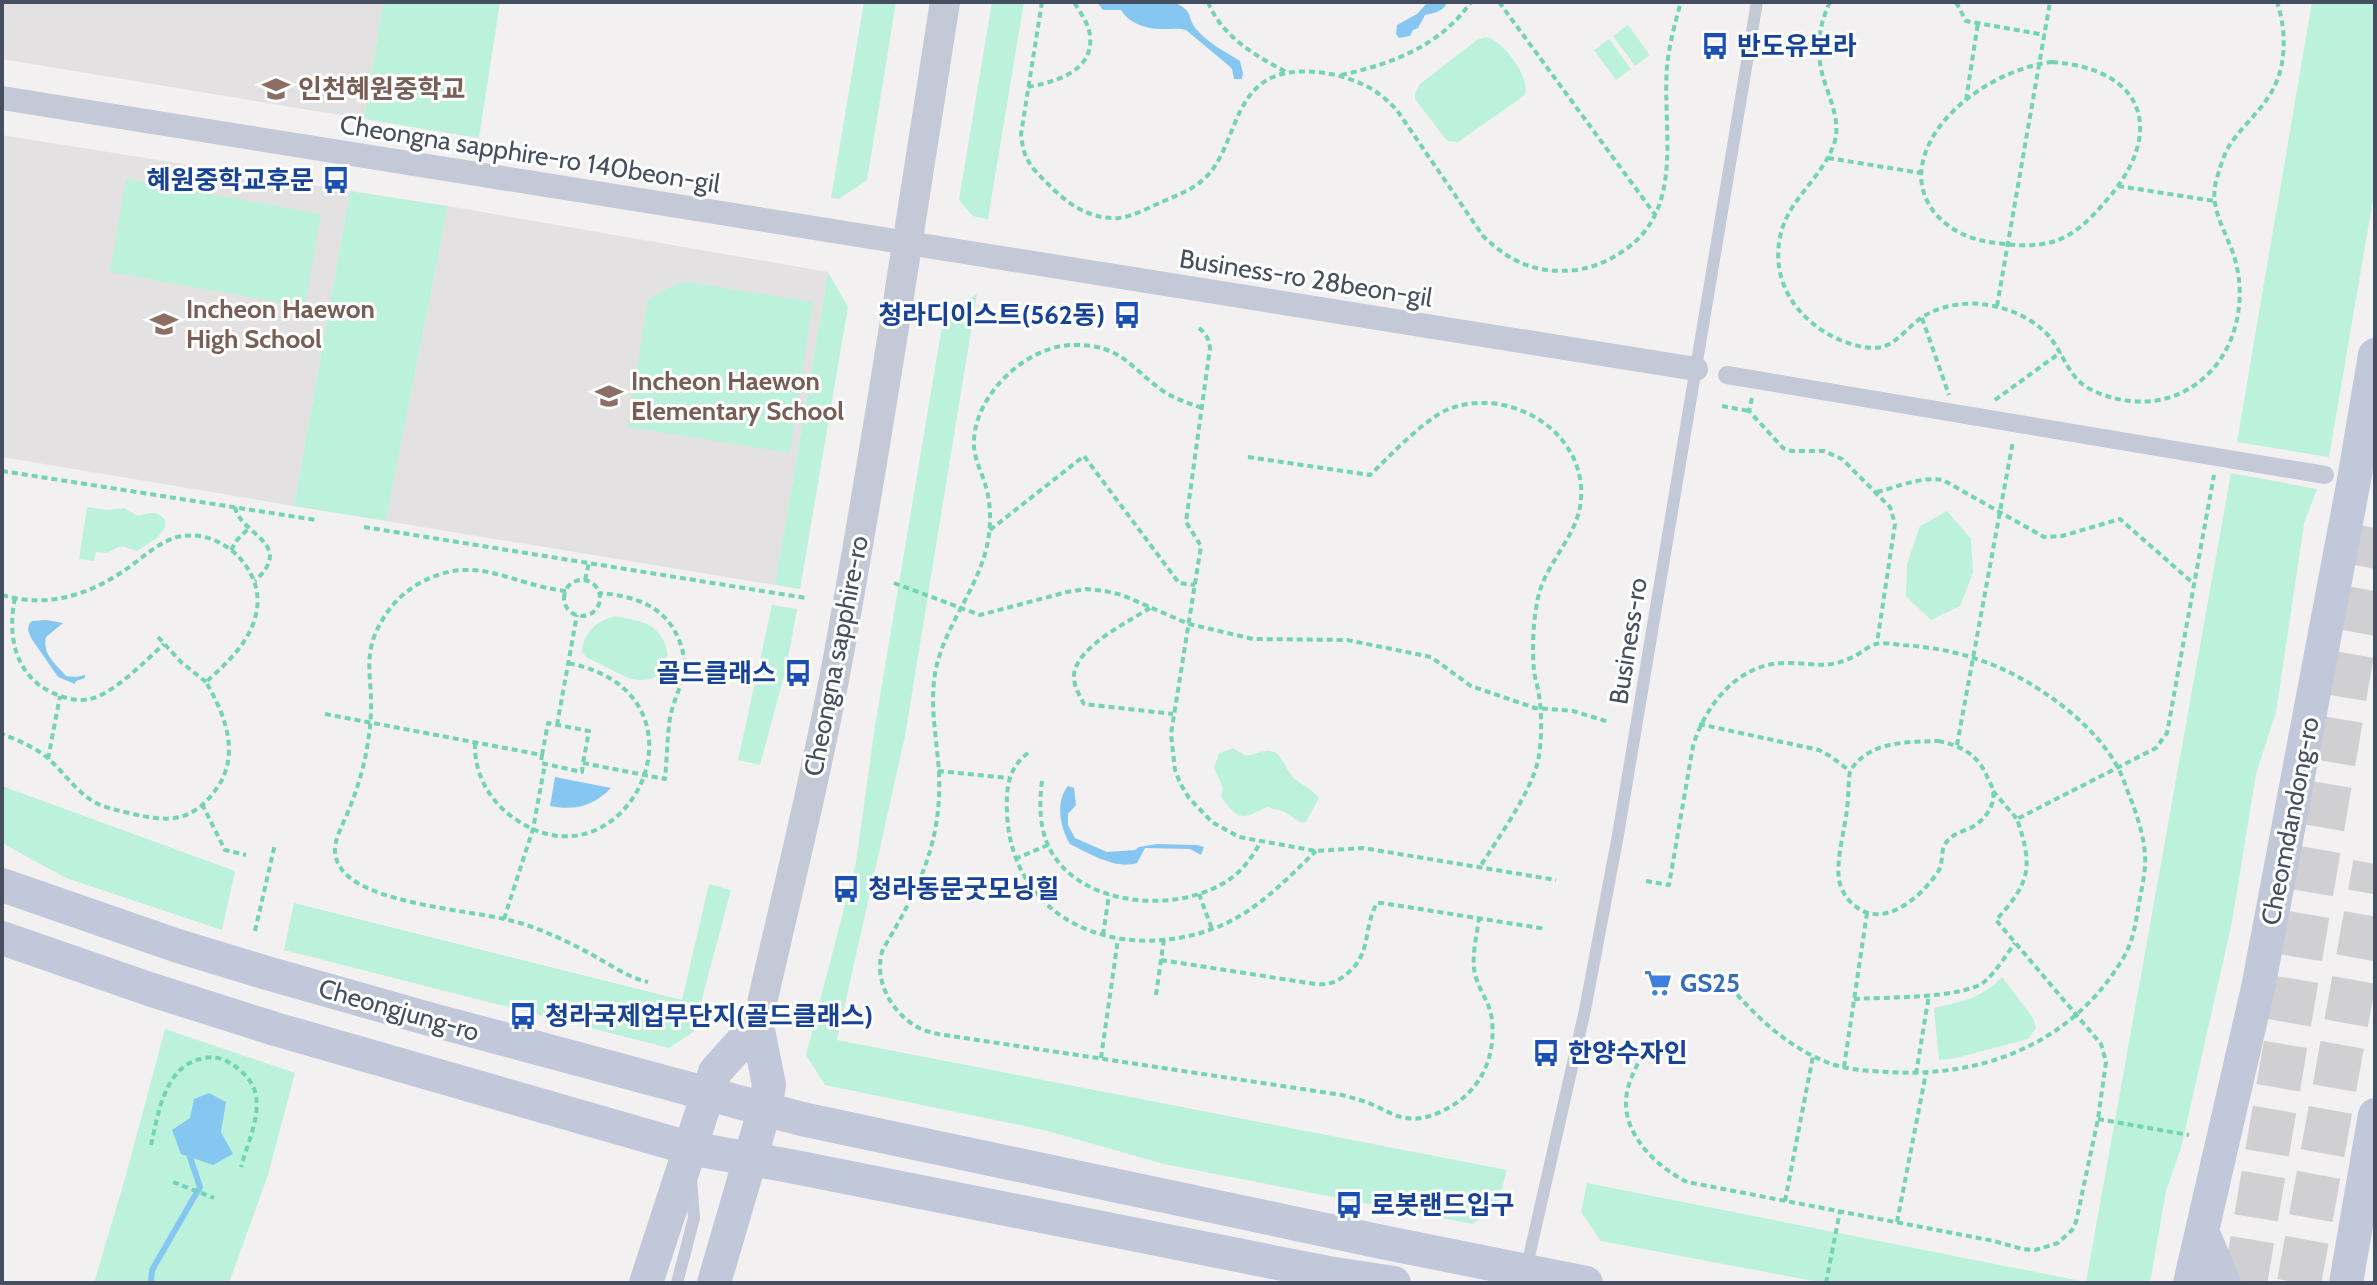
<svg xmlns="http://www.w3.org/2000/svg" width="2377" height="1285" viewBox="0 0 2377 1285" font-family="Cabin,'Noto Sans KR',sans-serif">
<rect width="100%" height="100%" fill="#f2f0f0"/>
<path fill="#e4e1e2" d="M2,2h381l-19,117 -362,-60z
M2,135l348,56 -56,315 -292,-49z
M448,206l380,66 -53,313 -389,-64z"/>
<path fill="#bcf2dc" d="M383,2h117l-21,136 -115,-19z
M864,2h32l-29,178 -28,19 -8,-1z
M992,2h32l-36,217 -15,-3 -14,-16z
M2312,2h63v186l-46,269 -92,-15z
M1628,25l22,30 -15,11 -22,-30z
M1486,37c17,3 45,41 39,58l-67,47 -11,-1 -32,-42v-6l5,-9 57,-44z
M1609,39l22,30 -15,11 -22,-30z
M126,179l195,35 -16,93 -195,-35z
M350,191l98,15 -62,315 -92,-15z
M828,272l20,35 -48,282 -25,-4z
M682,281l131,21 -23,151 -162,-26 20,-128z
M977,294l-72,442 -68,304 670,130 -10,37 -25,17 -308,-60 -120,-34 -219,-45 -19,-30 50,-193 19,-136 69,-411z
M2231,473l86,16 -13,35 -28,188 -20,62 -24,148 -51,226 -15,43 -16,92h-326l-223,-42 -20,-29 6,-29 499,99z
M87,507l20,3 17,-2 14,8c12,-3 18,-6 27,4v8l-8,10 -20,13 -15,-5 -16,7 -10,-1 -2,9 -15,-2z
M1947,511l24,28 2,34 -13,33 -29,14 -25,-24 1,-32 13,-38z
M772,605l25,4 -11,60 -26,96 -22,-5z
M615,616c12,3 27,4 37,11 23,17 21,54 -13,53 -13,0 -37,-17 -52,-22l-5,-6c1,-20 15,-31 33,-36z
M1233,748l13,8c7,-1 12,-4 19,-5 19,-2 18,18 30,28 9,7 17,10 24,19l-13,24h-6l-15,-10 -18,-5c-26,13 -28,14 -46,-10l2,-9 -9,-20 5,-15z
M2,786l233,85 -13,59 -156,-52 -64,-35z
M709,884l22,6 -38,142 -24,16 -385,-98 10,-47 388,97z
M2002,977l31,41 3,10 -8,11 -72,19 -17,2 -5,-52c26,-6 49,-10 68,-31z
M165,1029l130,44 -27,102 -39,108h-135l32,-108z"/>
<path fill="#86c7f2" d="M1097,2h76c23,10 12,14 24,28 12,14 29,22 43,31l3,12 -1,6h-8l-2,-10 -4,-4 -42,-35c-8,-2 -12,-1 -20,-1 -17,1 -37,-5 -45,-19h-18z
M1428,2h19c-3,10 -14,11 -22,13l-7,13 -5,2 -3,6 -11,2 -3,-4 1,-9 20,-11z
M46,620l17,3 -17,14c-4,18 10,27 20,39l10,1 9,-2v3l-9,3 -1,3 -17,-7 -27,-39 -3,-8 1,-6 3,-3z
M555,777l56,11c-17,18 -37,23 -61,18z
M1068,786l6,2 2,17 -8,9v11l7,13 32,14 28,-2 4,-3 18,-3 40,1 7,2 -3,8 -11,-6 -45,-1 -8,15c-21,7 -49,-10 -67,-19 -10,-16 -15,-43 -2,-58z
M209,1093l17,9 -5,30 12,22 -20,11 -32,-11 -9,-24 18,-12 4,-19z"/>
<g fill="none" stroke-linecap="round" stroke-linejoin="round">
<path stroke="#86c7f2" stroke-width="6" d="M151,1283l1,-13 48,-83 -10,-30"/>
<path stroke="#d0d0d3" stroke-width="44" stroke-dasharray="44 22" stroke-linecap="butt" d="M2245,1283l106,-624 24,-131
M2299,1283l76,-419"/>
<path stroke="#72d3b6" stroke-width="4" stroke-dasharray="6 4" stroke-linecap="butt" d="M1042,2l-21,132c2,23 8,31 24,47 19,20 43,39 74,37 15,-2 31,-11 45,-17 16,-7 30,-12 42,-24 27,-27 26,-76 61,-97 25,-15 70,-8 95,4 14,6 24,15 34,25l87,127c28,27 54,38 93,34 19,-3 35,-10 50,-21 59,-42 36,-120 41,-182 2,-22 8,-44 14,-65
M1208,2c14,35 48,54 80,71
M1499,2l157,214
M1830,2c-11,23 -14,46 -8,71 6,23 20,48 12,71 -12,34 -45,55 -53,89 -12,48 16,88 59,107 13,5 28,10 42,7 15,-4 26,-20 39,-29 33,-22 78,-17 110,3 28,18 27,35 45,57 7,9 21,15 31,18 36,12 75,5 102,-23 30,-30 38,-80 24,-120 -9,-25 -25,-48 -16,-75 4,-14 8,-28 17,-39 11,-15 25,-27 35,-43 18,-27 18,-64 8,-94
M1956,2l10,19 79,14
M2052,62c95,7 114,72 53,140 -13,15 -28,31 -47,38 -18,7 -42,6 -61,3 -26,-3 -46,-11 -63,-31 -10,-13 -15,-29 -12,-46 9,-54 78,-98 130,-104z
M1341,75c51,-11 99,-29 130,-73
M1028,87c26,-5 66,-15 62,-51 -1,-12 -10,-24 -16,-34
M1966,100l12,-77
M1828,158l93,15
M2118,186l96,15
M1997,306l53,-304
M1922,318l27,77
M1199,328c7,6 10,11 11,20l-24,174 15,24 -30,188 4,36 5,13 9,15 23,24 27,15 77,14 47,-3 193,32
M1752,398l-3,13 34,37 9,3h32l18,8 48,48 5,17 -18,119
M1995,400l66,-48
M1722,406l27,5
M1202,408c-14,-5 -27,-9 -39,-17 -34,-24 -41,-46 -88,-46 -47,-1 -100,49 -101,96 -1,17 8,31 12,46 5,18 5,36 2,54 -8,44 -40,80 -51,123 -9,37 0,73 2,109 3,71 -21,117 -56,176 -10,28 6,60 31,76 7,5 16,7 24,9l404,61c10,3 20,5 29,9 12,5 22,12 35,14 12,2 25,-1 36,-7 37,-17 54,-51 50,-91 -2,-18 -13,-29 -17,-46 -4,-17 2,-39 4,-56
M1248,457l122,18c20,-19 54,-56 79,-66 60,-23 137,22 132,90 -2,36 -36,64 -43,99 -5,22 -6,51 -4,73 1,8 4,16 5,24 3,20 3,46 -1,66 -8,33 -40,77 -58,106
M2,471l314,49
M1877,492c20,-5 45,-16 66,-12l101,57 18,-1 58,-17 74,65
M235,507c5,28 61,36 20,74
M364,527l442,71
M990,530l94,-74 95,127 16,2
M231,550l6,-10 12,-12
M585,580l4,-17
M564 598a18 18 0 1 1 36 0a18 18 0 1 1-36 0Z
M894,583l86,32 87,-23 19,-3 19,2 17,4 67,29 64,15 94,1 84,17 40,29 64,22 38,3 36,11
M566,591c-56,-6 -90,-39 -146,-8 -22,12 -37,31 -46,54 -9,25 -2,47 -3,72 -1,39 -11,77 -27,112 -8,18 -15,32 -1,50 26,32 122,39 161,48 29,6 59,20 85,34 19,10 37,24 59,29
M2,595c46,14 89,-1 126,-27 15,-11 29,-24 46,-30 45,-14 93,32 82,76 -6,28 -29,49 -50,68 18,31 34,69 13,103 -25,38 -50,38 -90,28 -12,-3 -24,-5 -35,-11 -18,-11 -29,-28 -44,-42 -13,-12 -32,-20 -48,-26
M15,598c-8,38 0,78 38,95 11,5 25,9 37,6 25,-6 55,-38 74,-55
M1150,608c-22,14 -72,38 -76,66 -1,10 5,21 10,30l89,10
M158,637l23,25 25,20
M325,714l217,41 -1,8 41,9 1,-9 82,16c2,-20 2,-41 5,-61 3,-17 12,-32 14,-48 1,-10 -1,-21 -5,-30 -14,-35 -45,-44 -80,-47
M1699,724l120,26 11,6 20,15
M557,725l20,-110
M1938,741c21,4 38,12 48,33 2,5 6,11 7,17 3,15 -11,33 -25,38 -10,4 -19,7 -24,17 -3,8 -1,16 -5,24 -16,26 -55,60 -84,36 -8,-6 -14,-16 -16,-26 -3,-22 6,-50 8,-72 2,-13 1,-25 3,-37 19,-30 56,-29 88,-30z
M475,743c-1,29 13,56 36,73 113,85 215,-122 57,-153
M1957,745l56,-304
M1028,753c-20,15 -22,35 -21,60 5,113 119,152 213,113 38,-16 67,-47 96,-75
M542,755l6,-32 41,8 -6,32
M48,759l12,-63
M938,771l71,7
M1042,781c-3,24 -3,50 10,72 33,55 129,61 178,26 14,-10 23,-23 31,-38
M1993,791l24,28
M202,804l23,46 21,5
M1015,859l33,-14
M1646,881l23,4 24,-139c13,-43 48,-86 98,-83 27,1 38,6 64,-7 7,-4 14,-10 21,-12 7,-2 18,0 25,1 38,2 76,11 110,28 39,20 87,56 107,95 6,11 9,23 14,34 6,17 12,35 13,53 1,16 -3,32 -6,48 -3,19 -6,40 -17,57 -50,83 -139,118 -233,112 -21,-1 -45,-2 -65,-11 -42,-17 -78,-54 -105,-88
M1199,894l13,35
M504,919l29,-90 12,-65
M255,931l20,-87
M1103,935l6,-40
M1161,960l154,24c12,1 20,-1 29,-8 29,-21 18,-46 33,-73h5l164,26
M1156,995l8,-56
M1854,999c30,-2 107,0 130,-17 12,-10 22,-27 31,-39
M1647,1046c-9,18 -22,38 -21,59 1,34 33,63 61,77l307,59 28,8 13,1 23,-7 14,-13 4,-8 22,-103 8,-57 -5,-18 -105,-124c35,-38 37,-54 21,-101l139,-71 11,-15 47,-258
M1101,1058l17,-119
M1844,1067l23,-154
M1916,1074l13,-79
M2098,1119l91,16
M151,1145c7,-30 13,-77 49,-86 10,-3 21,-2 30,4 12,7 23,18 26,32 4,24 -9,49 -15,72
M173,1182l41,16
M1785,1201l28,-145
M1897,1222l29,-149
M1826,1283l14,-72"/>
<path stroke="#c3c9d6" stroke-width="12" d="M1526,1270l59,-260 33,-175 139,-833
M677,1283l17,-65 -3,-39"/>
<path stroke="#c3c9d6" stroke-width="18" d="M1727,375l598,100"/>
<path stroke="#c3c9d6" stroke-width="24" d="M2,98l1694,271"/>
<path stroke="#c3c9d6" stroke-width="30" d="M757,1025c28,-124 59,-247 82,-372 39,-216 72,-434 106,-651"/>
<path stroke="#c1c8da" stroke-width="34" d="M2,885l176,61 89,27 162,46 373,100 580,123 204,41
M2,938l147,51 126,40 414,119 101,18 538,107 66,10
M2202,1231l22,52
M646,1283l69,-211 42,-47
M714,1283l51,-175 4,-23 -12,-60
M2190,1283l68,-295 96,-508 21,-125
M2346,1283l29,-168"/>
</g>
<defs>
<g id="bus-bare" transform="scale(2.16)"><path d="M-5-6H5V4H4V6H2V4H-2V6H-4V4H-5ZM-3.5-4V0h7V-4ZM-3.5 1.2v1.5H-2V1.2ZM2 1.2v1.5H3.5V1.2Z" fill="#1a4fb4" stroke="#fff" stroke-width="2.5" paint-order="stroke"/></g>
<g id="school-bare" transform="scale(2.16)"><path d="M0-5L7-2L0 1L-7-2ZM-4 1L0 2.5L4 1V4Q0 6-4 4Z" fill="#8d6e63" stroke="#fff" stroke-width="2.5" paint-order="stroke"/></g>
<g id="supermarket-bare" transform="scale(2.16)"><path d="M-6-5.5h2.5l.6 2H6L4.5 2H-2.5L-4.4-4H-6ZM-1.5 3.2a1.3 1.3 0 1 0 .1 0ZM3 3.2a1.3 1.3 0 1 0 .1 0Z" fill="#3f7fe0" stroke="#fff" stroke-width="2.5" paint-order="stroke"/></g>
</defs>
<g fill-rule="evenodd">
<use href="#bus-bare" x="1715" y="46"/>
<use href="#school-bare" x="276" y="89"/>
<use href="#bus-bare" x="336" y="180"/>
<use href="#bus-bare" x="1127" y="315"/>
<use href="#school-bare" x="164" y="324"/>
<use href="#school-bare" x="609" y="396"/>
<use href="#bus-bare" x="798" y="673"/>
<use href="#bus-bare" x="846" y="889"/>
<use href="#supermarket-bare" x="1658" y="983"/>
<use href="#bus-bare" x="523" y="1016"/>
<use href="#bus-bare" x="1546" y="1053"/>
<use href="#bus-bare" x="1349" y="1205"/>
</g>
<g text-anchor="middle" stroke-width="6" stroke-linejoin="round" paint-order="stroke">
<g font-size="26" font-weight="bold" fill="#164399" stroke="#fff" text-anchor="start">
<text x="1737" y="55">반도유보라</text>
<text x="314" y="189" text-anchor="end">혜원중학교후문</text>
<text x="1105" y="324" text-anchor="end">청라디이스트(562동)</text>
<text x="776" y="682" text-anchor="end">골드클래스</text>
<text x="868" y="898">청라동문굿모닝힐</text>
<text x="545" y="1025">청라국제업무단지(골드클래스)</text>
<text x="1568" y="1062">한양수자인</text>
<text x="1371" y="1214">로봇랜드입구</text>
</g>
<g font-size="26" font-weight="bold" fill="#785e54" stroke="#fff" text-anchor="start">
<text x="298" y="98">인천혜원중학교</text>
<text x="186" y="318">Incheon Haewon<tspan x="186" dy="30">High School</tspan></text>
<text x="631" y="390">Incheon Haewon<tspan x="631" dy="30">Elementary School</tspan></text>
</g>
<g font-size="26" fill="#464f5f" stroke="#fff">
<text transform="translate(530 154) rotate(9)" y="9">Cheongna sapphire-ro 140beon-gil</text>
<text transform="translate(1306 278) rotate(9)" y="9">Business-ro 28beon-gil</text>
<text transform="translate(1628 641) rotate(-81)" y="9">Business-ro</text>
<text transform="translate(836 656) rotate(-79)" y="9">Cheongna sapphire-ro</text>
<text transform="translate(2290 821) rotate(-79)" y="9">Cheomdandong-ro</text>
<text transform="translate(399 1010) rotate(16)" y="9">Cheongjung-ro</text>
</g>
<g font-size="26" font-weight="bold" fill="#366cbe" stroke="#fff" text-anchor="start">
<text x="1680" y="992">GS25</text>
</g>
</g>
<rect width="2377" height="1285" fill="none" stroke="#464f5f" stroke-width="8"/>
</svg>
